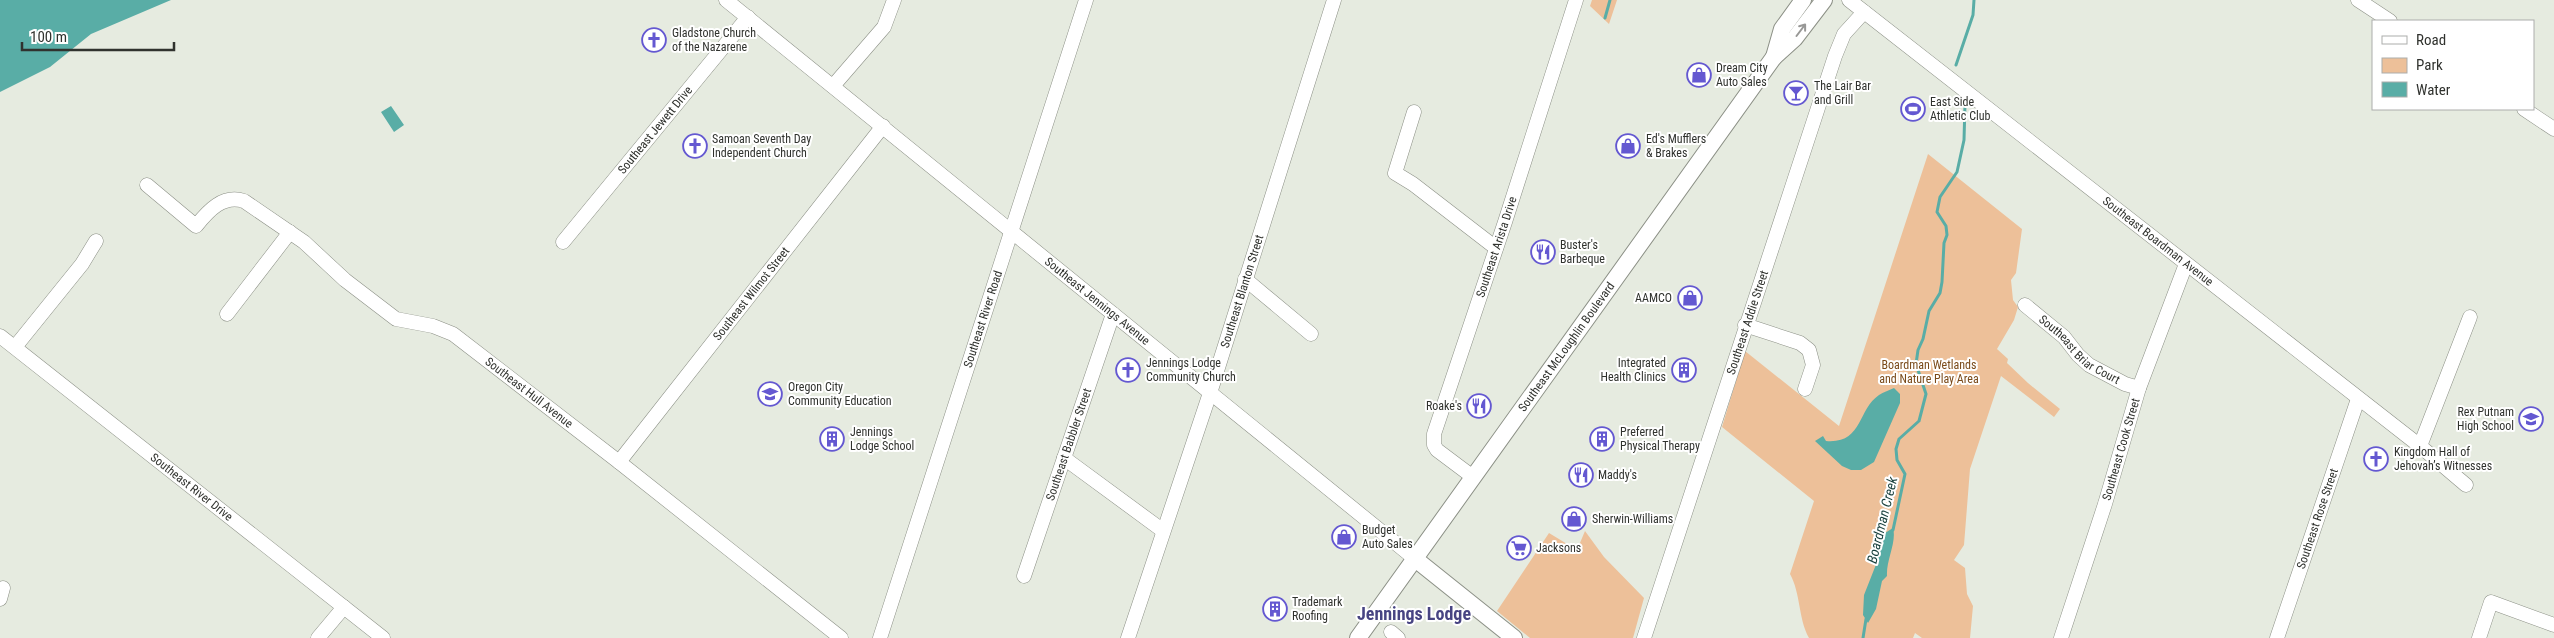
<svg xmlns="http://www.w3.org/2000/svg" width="2554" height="638" viewBox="0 0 2554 638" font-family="'Roboto Condensed',sans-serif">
<rect width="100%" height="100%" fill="#e6ebe0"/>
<path fill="#edc099" d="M1592,0h25l-8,24 -19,-18z
M1928,154l94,75 -6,44 -5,7 2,20 5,7 -4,13 -17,29 11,10 -1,4 21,20 32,26 -6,8 -53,-41 -31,93 -6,76 -10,15 11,8 2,26 6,12 -3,32h-48l-7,-5 -2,5h-104c-11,-20 -8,-44 -19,-64l24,-73 -92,-74 23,-76 94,75z
M1585,531l19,26 40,41 -11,40h-103l-33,-27 52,-78 28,17z"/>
<path fill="#59ada6" d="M0,0h171l-80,34 -41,33 -50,25z
M391,106l13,19 -10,7 -13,-20z
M1894,388l6,6v9l-26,59 -13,8h-10l-9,-4 -27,-25 8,-5 3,5c37,3 31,-31 53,-46 4,-3 11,-5 15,-7z
M1893,528c4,14 -7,32 -6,48l-5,5 -6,28 -8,14 -5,-8 1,-20 13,-33v-17l8,-12z"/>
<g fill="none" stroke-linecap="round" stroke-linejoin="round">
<path stroke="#59ada6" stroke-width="3" d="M1605,18l5,-18
M1956,65l17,-50 1,-15
M1893,530l12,-56 -8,-14 -1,-11 3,-10 20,-18 7,-27 -10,-30 2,-14 5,-11 6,-28 11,-18 2,-11 2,-39 3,-8 -1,-9 -9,-14 3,-15 17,-25 7,-32 1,-36
M1863,638l3,-19"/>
<g stroke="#8c9086" stroke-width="15">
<g id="minor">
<path id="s1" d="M726,0l688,558"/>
<path id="s2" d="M1849,0l571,446 46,39"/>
<path d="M2358,0l32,21"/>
<path d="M833,86l51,-59 10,-27"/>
<path d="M2524,109l30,20"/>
<path d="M1414,112l-19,61 18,11 83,64"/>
<path id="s3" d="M147,185l49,41c12,-15 27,-32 48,-25l60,41 41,38 51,39 37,7 20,8 166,128 222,176"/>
<path id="s4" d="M563,242l185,-225"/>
<path d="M1245,279l66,55"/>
<path id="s5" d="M2025,305l39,32 14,18 11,10 36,19 14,4"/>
<path d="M227,314l63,-82"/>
<path d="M1745,325l55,18 9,7 4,15 -8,24"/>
<path id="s6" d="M0,336l383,302"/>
<path d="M15,347l67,-83 14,-23"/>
<path d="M2420,446l50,-129"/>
<path d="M1064,458l98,72"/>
<path id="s7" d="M619,462l264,-336"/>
<path id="s8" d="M1473,477l-36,-27 -3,-5v-11l71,-212 71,-222"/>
<path id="s9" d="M1024,576l89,-262"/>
<path d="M0,599l3,-11"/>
<path d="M1391,632l7,6"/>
<path d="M318,638l26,-31"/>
<path id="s10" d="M880,638l206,-638"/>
<path id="s11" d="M1128,638l82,-245 124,-393"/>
<path id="s12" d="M1644,638l191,-582 9,-22 20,-22"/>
<path id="s13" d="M2061,638l44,-134 34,-116 47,-124"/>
<path id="s14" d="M2277,638l81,-239"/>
<path d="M2479,638l12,-36 63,23"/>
</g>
</g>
<g stroke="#8c9086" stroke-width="18">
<g id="major">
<path d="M1774,57l8,-28 21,-29"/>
<path d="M1414,558l100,80"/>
<path id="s15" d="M1358,638l416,-581 21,-19 29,-38"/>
</g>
</g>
<use href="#minor" stroke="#fff" stroke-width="14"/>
<use href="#major" stroke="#fff" stroke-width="16"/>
</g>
<defs><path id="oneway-shaft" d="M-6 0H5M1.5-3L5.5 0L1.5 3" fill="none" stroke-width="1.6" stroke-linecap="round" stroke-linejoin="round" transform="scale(1.25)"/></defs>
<use stroke="#989896" href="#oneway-shaft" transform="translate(1801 30) rotate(-53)"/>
<defs>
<g id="church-ring" transform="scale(1.25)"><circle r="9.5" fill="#fff" stroke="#6458d1" stroke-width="1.5"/><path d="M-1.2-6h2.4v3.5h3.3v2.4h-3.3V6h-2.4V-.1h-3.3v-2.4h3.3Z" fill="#6458d1"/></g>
<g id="shop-ring" transform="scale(1.25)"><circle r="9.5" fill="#fff" stroke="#6458d1" stroke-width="1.5"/><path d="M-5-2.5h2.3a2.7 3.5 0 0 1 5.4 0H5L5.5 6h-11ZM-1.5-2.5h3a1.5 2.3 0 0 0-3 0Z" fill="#6458d1"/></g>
<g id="bar-ring" transform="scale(1.25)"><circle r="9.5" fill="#fff" stroke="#6458d1" stroke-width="1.5"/><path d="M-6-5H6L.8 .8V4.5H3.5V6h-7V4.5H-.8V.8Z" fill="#6458d1"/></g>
<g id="stadium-ring" transform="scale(1.25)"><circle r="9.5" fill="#fff" stroke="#6458d1" stroke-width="1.5"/><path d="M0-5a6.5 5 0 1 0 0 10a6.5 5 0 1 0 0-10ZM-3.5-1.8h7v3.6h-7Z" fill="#6458d1"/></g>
<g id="restaurant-ring" transform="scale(1.25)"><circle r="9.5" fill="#fff" stroke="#6458d1" stroke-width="1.5"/><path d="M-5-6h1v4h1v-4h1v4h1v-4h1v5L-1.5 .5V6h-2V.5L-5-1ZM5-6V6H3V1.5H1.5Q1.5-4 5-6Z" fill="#6458d1"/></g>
<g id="building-ring" transform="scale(1.25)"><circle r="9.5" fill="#fff" stroke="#6458d1" stroke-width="1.5"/><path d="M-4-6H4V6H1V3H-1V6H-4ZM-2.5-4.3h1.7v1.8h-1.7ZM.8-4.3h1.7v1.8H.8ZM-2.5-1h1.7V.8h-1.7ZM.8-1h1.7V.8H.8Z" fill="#6458d1"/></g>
<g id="school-ring" transform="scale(1.25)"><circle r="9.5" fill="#fff" stroke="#6458d1" stroke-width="1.5"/><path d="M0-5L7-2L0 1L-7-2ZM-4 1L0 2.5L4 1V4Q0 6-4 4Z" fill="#6458d1"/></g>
<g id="supermarket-ring" transform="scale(1.25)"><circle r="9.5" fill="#fff" stroke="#6458d1" stroke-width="1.5"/><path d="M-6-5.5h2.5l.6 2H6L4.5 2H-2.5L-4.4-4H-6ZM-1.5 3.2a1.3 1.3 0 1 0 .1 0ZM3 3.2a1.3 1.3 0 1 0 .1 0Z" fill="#6458d1"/></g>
</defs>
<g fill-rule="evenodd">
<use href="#church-ring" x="654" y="40"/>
<use href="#shop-ring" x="1699" y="75"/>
<use href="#bar-ring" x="1796" y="93"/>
<use href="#stadium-ring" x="1913" y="109"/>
<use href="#church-ring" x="695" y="146"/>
<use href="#shop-ring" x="1628" y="146"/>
<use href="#restaurant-ring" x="1543" y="252"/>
<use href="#shop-ring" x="1690" y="298"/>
<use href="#church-ring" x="1128" y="370"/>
<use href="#building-ring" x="1684" y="370"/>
<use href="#school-ring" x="770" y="394"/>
<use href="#restaurant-ring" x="1479" y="406"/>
<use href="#school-ring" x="2531" y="419"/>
<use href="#building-ring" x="832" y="439"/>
<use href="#building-ring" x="1602" y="439"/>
<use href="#church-ring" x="2376" y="459"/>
<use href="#restaurant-ring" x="1581" y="475"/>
<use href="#shop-ring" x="1574" y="519"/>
<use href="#shop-ring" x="1344" y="537"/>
<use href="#supermarket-ring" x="1519" y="548"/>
<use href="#building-ring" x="1275" y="609"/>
</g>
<g text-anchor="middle" stroke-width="4" stroke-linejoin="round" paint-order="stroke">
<g font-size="12" fill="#30322e" stroke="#fff" text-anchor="start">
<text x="672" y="37">Gladstone Church<tspan x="672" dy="14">of the Nazarene</tspan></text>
<text x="1716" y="72">Dream City<tspan x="1716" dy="14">Auto Sales</tspan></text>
<text x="1814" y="90">The Lair Bar<tspan x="1814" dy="14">and Grill</tspan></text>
<text x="1930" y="106">East Side<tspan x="1930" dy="14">Athletic Club</tspan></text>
<text x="712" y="143">Samoan Seventh Day<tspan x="712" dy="14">Independent Church</tspan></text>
<text x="1646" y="143">Ed's Mufflers<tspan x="1646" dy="14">&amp; Brakes</tspan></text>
<text x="1560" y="249">Buster's<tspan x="1560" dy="14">Barbeque</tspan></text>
<text x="1672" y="302" text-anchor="end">AAMCO</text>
<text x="1146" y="367">Jennings Lodge<tspan x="1146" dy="14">Community Church</tspan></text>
<text x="1666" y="367" text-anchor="end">Integrated<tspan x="1666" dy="14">Health Clinics</tspan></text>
<text x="788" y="391">Oregon City<tspan x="788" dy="14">Community Education</tspan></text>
<text x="1462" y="410" text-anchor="end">Roake's</text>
<text x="2514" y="416" text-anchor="end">Rex Putnam<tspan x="2514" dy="14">High School</tspan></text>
<text x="850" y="436">Jennings<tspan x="850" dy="14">Lodge School</tspan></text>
<text x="1620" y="436">Preferred<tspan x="1620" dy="14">Physical Therapy</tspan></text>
<text x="2394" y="456">Kingdom Hall of<tspan x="2394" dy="14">Jehovah’s Witnesses</tspan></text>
<text x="1598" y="479">Maddy's</text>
<text x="1592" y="523">Sherwin-Williams</text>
<text x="1362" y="534">Budget<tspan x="1362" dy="14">Auto Sales</tspan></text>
<text x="1536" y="552">Jacksons</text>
<text x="1292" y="606">Trademark<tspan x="1292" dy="14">Roofing</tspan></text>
</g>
<g font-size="12" fill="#30322e" stroke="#fff">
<text dy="4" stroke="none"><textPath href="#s4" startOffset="145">Southeast Jewett Drive</textPath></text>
<text dy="4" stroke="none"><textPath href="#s2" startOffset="392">Southeast Boardman Avenue</textPath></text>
<text dy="4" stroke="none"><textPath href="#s8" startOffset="259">Southeast Arista Drive</textPath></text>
<text dy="4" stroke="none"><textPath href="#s11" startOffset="365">Southeast Blanton Street</textPath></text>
<text dy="4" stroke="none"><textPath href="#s7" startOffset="214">Southeast Wilmot Street</textPath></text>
<text dy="4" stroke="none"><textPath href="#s1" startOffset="478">Southeast Jennings Avenue</textPath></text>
<text dy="4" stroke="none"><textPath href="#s10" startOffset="335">Southeast River Road</textPath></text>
<text dy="4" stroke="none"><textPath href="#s12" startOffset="332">Southeast Addie Street</textPath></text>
<text dy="4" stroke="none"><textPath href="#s15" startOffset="358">Southeast McLoughlin Boulevard</textPath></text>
<text dy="4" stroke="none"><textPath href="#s5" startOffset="71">Southeast Briar Court</textPath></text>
<text dy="4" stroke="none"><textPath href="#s3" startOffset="470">Southeast Hull Avenue</textPath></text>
<text dy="4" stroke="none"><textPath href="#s9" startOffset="139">Southeast Babbler Street</textPath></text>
<text dy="4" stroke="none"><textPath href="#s13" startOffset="198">Southeast Cook Street</textPath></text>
<text dy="4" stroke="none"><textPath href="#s6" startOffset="244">Southeast River Drive</textPath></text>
<text dy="4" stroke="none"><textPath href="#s14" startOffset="126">Southeast Rose Street</textPath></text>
</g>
<g font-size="12" fill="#7a4a19" stroke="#fff">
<text x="1929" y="369">Boardman Wetlands<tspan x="1929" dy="14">and Nature Play Area</tspan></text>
</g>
<g font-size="14" font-style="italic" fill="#163e3b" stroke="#fff">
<text transform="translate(1882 520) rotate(-76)" y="5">Boardman Creek</text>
</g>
<g font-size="18" font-weight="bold" fill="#474482" stroke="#fff">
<text x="1414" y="620">Jennings Lodge</text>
</g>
</g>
<rect x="2372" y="20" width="162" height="90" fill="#ffffff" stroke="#acadab"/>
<rect x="2382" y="36" width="25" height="8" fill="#ffffff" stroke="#acadab"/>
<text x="2416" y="45" font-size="15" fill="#30322e">Road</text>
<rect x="2382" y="58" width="25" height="15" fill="#edc099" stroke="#acadab"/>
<text x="2416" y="70" font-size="15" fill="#30322e">Park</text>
<rect x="2382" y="82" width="25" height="15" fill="#59ada6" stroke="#acadab"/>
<text x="2416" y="95" font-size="15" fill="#30322e">Water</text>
<path d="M22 42v8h152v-8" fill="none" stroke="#30322e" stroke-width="2.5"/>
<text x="30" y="42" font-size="15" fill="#30322e" stroke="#ffffff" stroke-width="4" paint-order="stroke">100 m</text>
</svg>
